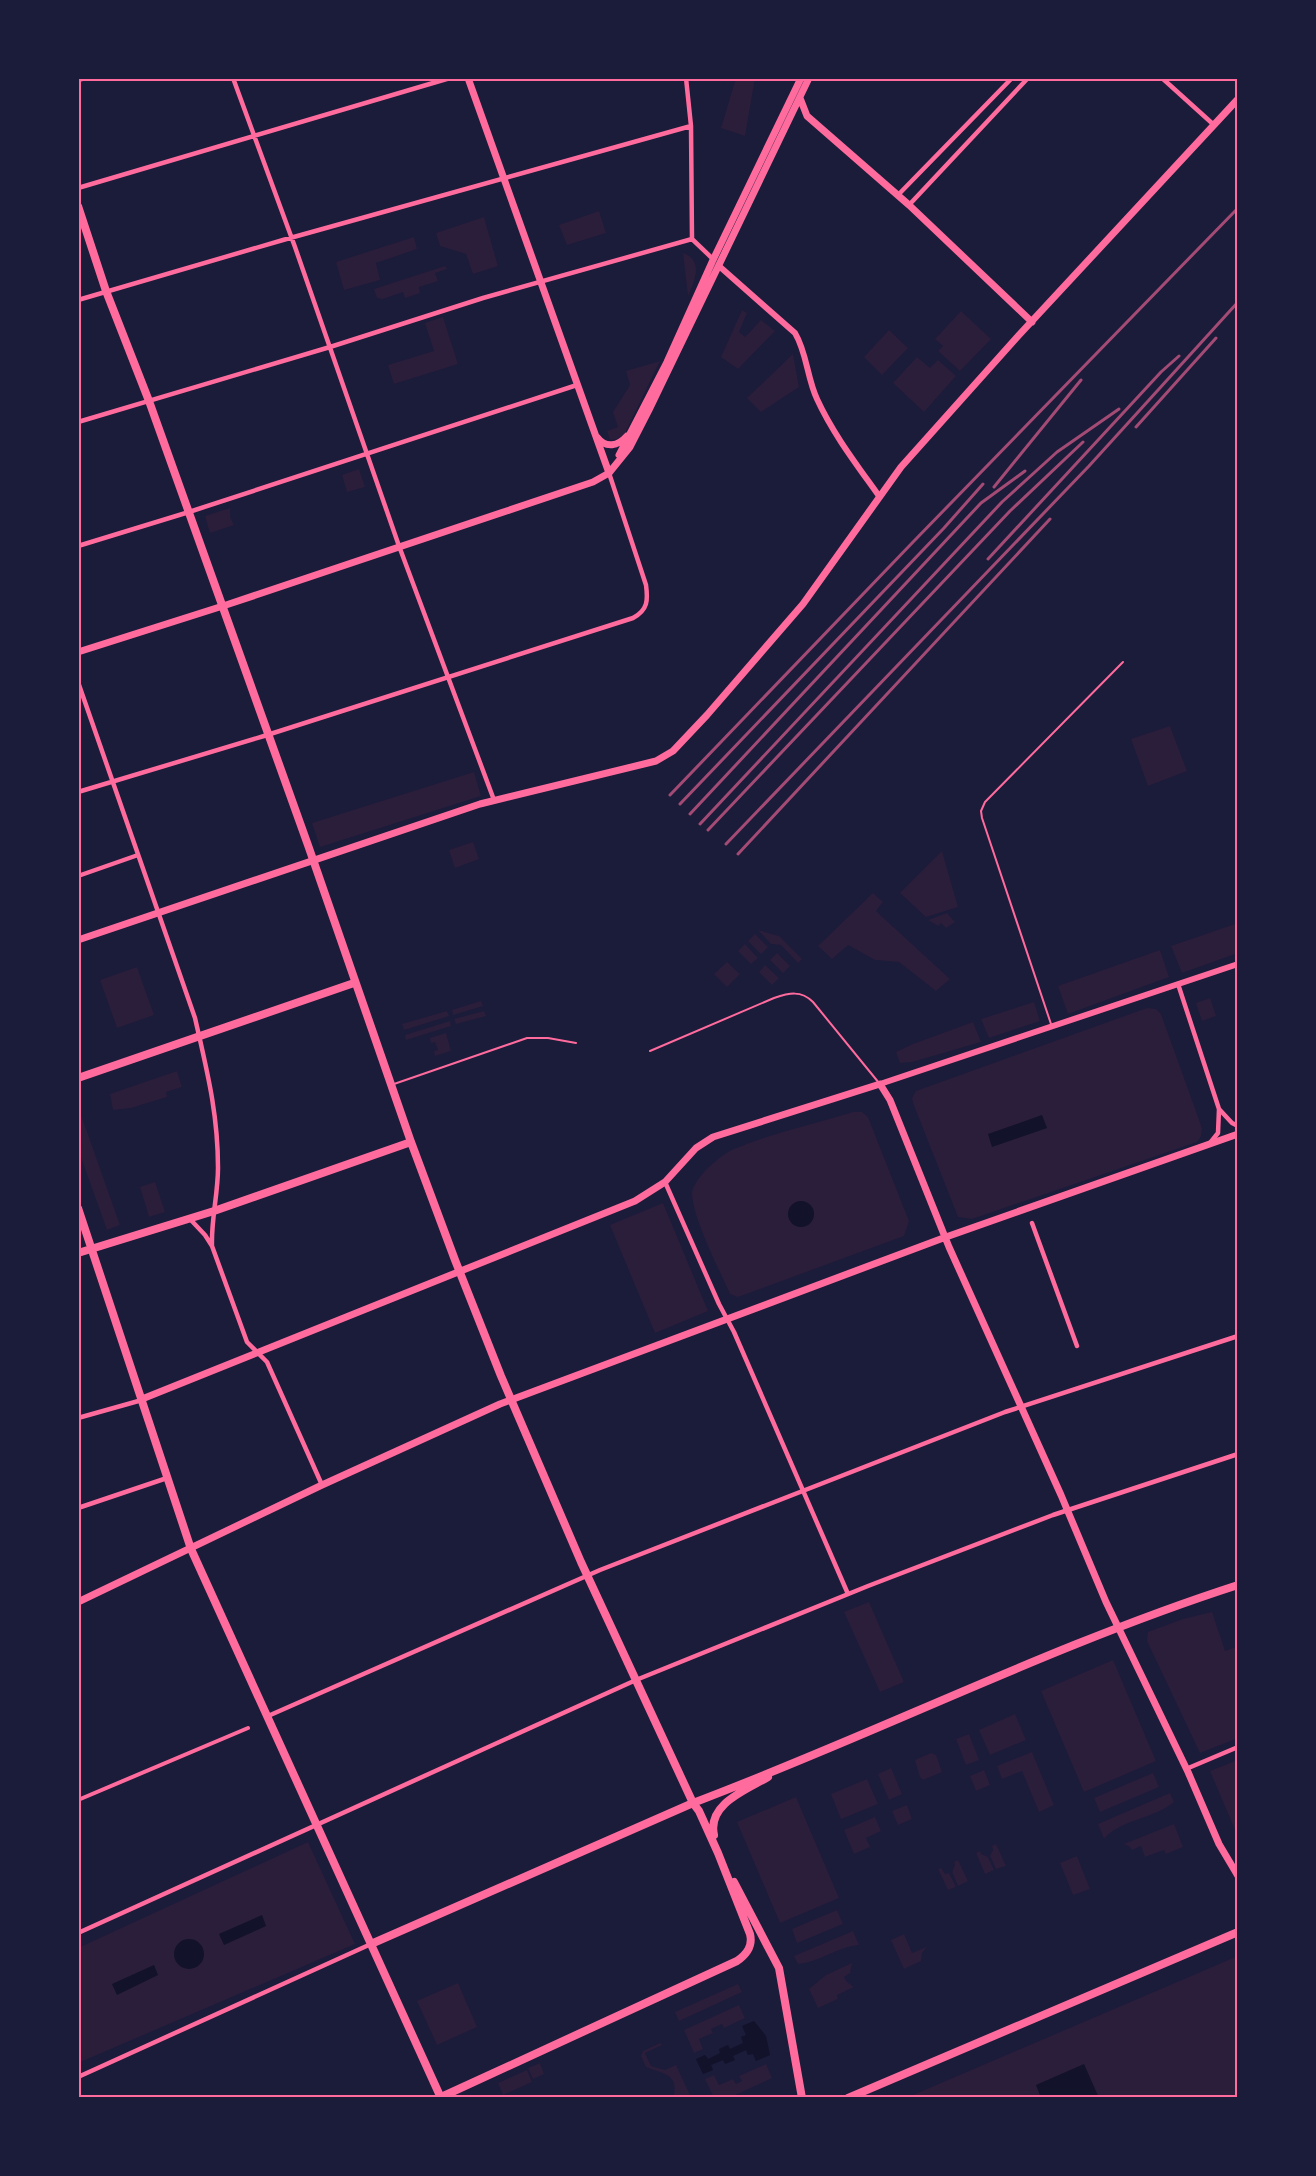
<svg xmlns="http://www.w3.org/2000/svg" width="1316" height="2176" viewBox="0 0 1316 2176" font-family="'Source Sans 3',sans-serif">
<rect width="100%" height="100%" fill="#1b1b3a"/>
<path fill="#2a1e3b" d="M736,78h19l-10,58 -24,-8z
M599,211l7,22 -39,12 -8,-20z
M484,217l14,49 -25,8 -7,-20 -26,-8 -4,-13z
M414,237l3,12 -41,14 4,17 -36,10 -8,-28z
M683,253c21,7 12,28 5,43z
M445,266l2,3 -12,4 3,8 -19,6 1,6 -15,5 -2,-6 -20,7 -6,-1 -3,-9z
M742,310l5,3 -8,19 6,5 16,-17 14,11 -37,38 -17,-12z
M961,311l30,28 -31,32 -22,-20 5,-5 -8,-7z
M443,317l15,47 -64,20 -6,-19 46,-14 -9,-28z
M889,330l19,18 -26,27 -18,-18z
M793,354l6,33 -38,25 -14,-14z
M917,357l13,11 8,-8 18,16 -32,36 -31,-29z
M660,361l-36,74 -7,4 -7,1 -3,-9 11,-4 -5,-15 17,-27 -4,-14z
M359,469l6,18 -18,5 -5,-17z
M230,508v9l4,8 -24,8 -5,-17z
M1170,726l17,45 -39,15 -17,-47z
M474,772l7,24 -161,51 -8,-24z
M473,842l6,17 -24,9 -6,-18z
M942,851l16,56 -32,10 -26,-24z
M873,893l10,9 -7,9 74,68 -14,12 -37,-29 -24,-2 -27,-15 -16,14 -14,-13z
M947,913l8,9 -9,6 -5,-5 -3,3 -10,-6z
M1238,923v30l-56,20 -11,-27z
M758,930l21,6 23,23 -4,4 -17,-18 -10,-1z
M755,934l13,13 -7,7 -13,-13z
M745,944l13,14 -7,6 -13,-13z
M1160,950l9,27 -101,37 -10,-28z
M777,953l13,13 -7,7 -13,-13z
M727,962l13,12 -13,13 -13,-13z
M765,965l14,13 -7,7 -13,-13z
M137,967l17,48 -37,13 -17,-48z
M1210,998l6,18 -14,5 -6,-18z
M481,1001l2,5 -30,9 -1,-5z
M1034,1002l6,19 -51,17 -8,-19z
M1147,1008l9,1 5,5 41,114 -1,8 -4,6 -225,77 -14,-2 -45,-114 -1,-5 4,-7z
M447,1011l2,5 -45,14 -2,-6z
M484,1011l2,5 -30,8 -2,-5z
M450,1021l1,5 -45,14 -1,-5z
M973,1022l8,20 -69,20 -12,1 -4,-11 17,-8z
M446,1033l5,18 -16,5 -1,-5 4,-1 -3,-8 -4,1 -1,-5z
M177,1071l5,16 -16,5 1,5 -36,11 -18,2 -3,-16z
M80,1112l40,113 -13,5 -29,-81v-36z
M853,1112h9l6,5 41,104 -5,15 -166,61 -8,-3c-11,-25 -36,-73 -38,-99 -1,-15 28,-40 42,-46 35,-15 81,-25 119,-37z
M155,1182l10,30 -16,5 -9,-30z
M663,1203l45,108 -53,22 -45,-108z
M869,1602l35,80 -24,10 -36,-80z
M1212,1612l13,39 11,-4 2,4v87l-38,15 -53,-112 1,-9 35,-13z
M1113,1660l43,101 -72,31 -43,-101z
M1015,1714l11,26 -36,15 -11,-25z
M969,1734l10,26 -13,5 -10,-26z
M1032,1752l22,53 -15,7 -17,-41 -20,8 -5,-13z
M931,1753l5,2 6,17 -19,8 -3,-3 -5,-16 2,-2z
M1238,1760v77l-28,-66z
M891,1768l11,26 -13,6 -11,-26z
M984,1770l6,15 -14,6 -6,-15z
M1153,1773l6,14 -59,25 -6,-14z
M867,1779l11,25 -37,15 -10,-25z
M1170,1793l4,9c-20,17 -53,17 -70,37l-6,-15z
M796,1797l43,101 -59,25 -43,-101z
M907,1805l5,14 -14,6 -6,-14z
M875,1817l6,14 -15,7 4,9 -16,7 -10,-24z
M1174,1824l9,23 -17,7 -2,-4 -19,7 -4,-11 -9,4 -3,-4 -5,-2z
M308,1842l47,102 -277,119v-115z
M996,1844l10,22 -10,3 -6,-13 3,-6 -1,-4z
M980,1851l1,3 7,3 6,13 -9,4 -9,-21z
M1077,1856l13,33 -17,6 -13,-32z
M958,1860l10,21 -10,5 -6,-14 3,-7 -1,-3z
M941,1868l4,6 4,-1 7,14 -8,3 -10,-21z
M837,1910l6,14 -46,19 -5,-14z
M853,1931l6,14c-22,2 -39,17 -61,19l-4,-8z
M904,1934l8,19 15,-6 -5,6 -1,8 -17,8 -13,-29z
M1238,1956v142h-332z
M852,1963l-2,10 -6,4 3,5 7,5 -17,8 1,4 -20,9 -9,-19 17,-14z
M458,1983l19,44 -40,18 -20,-44z
M738,1984l4,8 -63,29 -4,-9z
M739,2005l6,13 -21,10 -2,-4 -11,5 2,4 -14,6 4,10 -9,4 -10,-23z
M660,2043l2,2 -17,8 6,13 14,4 11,-5 14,30 -8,3h-9c7,-25 -11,-24 -27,-31l-5,-11 2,-5z
M540,2063l4,11 -11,5 -5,-11z
M766,2064l6,14 -43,20h-15l-9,-19 9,-4 5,10 14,-6 3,5 6,-3 -3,-5z
M527,2070l5,12 -29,13 -5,-12z"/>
<path fill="#12122b" d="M1042,1115l5,13 -55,19 -4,-13z
M788 1214a13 13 0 1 1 26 0a13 13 0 1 1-26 0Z
M262,1915l4,11 -42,19 -5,-11z
M174 1954a15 15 0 1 1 30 0a15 15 0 1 1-30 0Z
M154,1965l4,10 -41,20 -5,-11z
M754,2021l12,15 4,19 -14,6 -3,-7 -5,1 -2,-5 -13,6 2,4 -10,4 -2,-4 -12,5 2,5 -10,4 -7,-15 9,-4 3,4 12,-6 -1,-4 9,-4 2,4 13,-6 -2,-6 5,-2 -4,-9z
M1084,2064l15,34h-58l-5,-13z"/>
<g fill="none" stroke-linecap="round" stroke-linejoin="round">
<path stroke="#ff6b9d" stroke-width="2" d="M1051,1024l-69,-206 -1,-7 4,-9 138,-140
M650,1051l124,-53c15,-5 27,-8 39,4l66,81
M394,1084l133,-46h21l28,5"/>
<path stroke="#ff6b9d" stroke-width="4" d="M78,1800l170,-72"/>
<path stroke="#ff6b9d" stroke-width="4.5" d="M233,78l62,169 104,299 95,254
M686,78l5,48 1,113
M1162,78l52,47
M78,80l7,-2
M78,188l372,-110
M898,195l114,-117
M909,205l119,-127
M692,239l22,21
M78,300l205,-60 408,-114
M78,422l252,-75 153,-49 209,-59
M78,546l111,-34 388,-127
M78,682l117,336c12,53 23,95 23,150 0,26 -7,52 -6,78
M78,792l186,-56 369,-118c15,-8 15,-18 13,-33l-37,-112
M78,876l60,-21
M1178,984l41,125 13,14 6,3
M1210,1143l8,-10 1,-24
M665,1182l54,122 15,28 114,262
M189,1218l16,17 7,11 35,96 20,20 55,123
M1032,1223l45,123
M78,1418l64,-18
M78,1508l89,-30
M268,1716l332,-146 405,-158 233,-76
M1186,1769l52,-22
M78,1933l558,-253 232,-94 185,-71 185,-61
M78,2077l293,-133"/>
<path stroke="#ff6b9d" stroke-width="6" d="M719,266l76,67c12,20 12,45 22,66 16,35 40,66 62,97
M880,1084l358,-120"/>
<path stroke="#ff6b9d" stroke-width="7" d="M468,78l141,395
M800,98l7,18 102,89 123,117
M597,437c9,12 21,9 30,-1
M619,455l48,-93 46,-102 88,-182
M78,652l148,-47 367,-123 16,-9 21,-26 19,-37 160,-332
M78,940l402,-136 176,-43 17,-10 34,-36 96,-111 98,-137 118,-132 219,-236
M142,1399l493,-198 30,-19 31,-34 17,-11 167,-53 10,16 59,147 112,248 45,107 82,170 31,72 19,32
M78,1602l244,-117 178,-81 446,-167 292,-103"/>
<path stroke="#ff6b9d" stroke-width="8" d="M78,206l28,85 43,110 160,447 102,294 44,118 46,116 80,186 112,241 -322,141
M78,1078l276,-95
M78,1208l113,341 250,549
M78,1253l136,-42 197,-69"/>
<path stroke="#ff6b9d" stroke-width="8" d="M714,1835c-7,-31 32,-45 54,-58
M734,1882l45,86 23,130
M439,2098l298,-137c10,-7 16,-15 13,-27l-32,-81 -19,-42 -6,-8c183,-69 359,-158 545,-218
M848,2098l390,-166"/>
<path stroke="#a44b75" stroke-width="3" d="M1136,427l80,-89
M994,487l87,-107
M988,559l173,-187 18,-16
M670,795l244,-254 324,-333
M680,804l264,-276 39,-44
M690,814l291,-311 44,-32
M700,824l302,-322 55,-50 62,-43
M708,830l302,-319 73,-69
M726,844l363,-378 149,-164
M738,854l312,-335"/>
</g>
<rect width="1316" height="2176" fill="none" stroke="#1b1b3a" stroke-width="159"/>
<rect x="80" y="80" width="1156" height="2016" fill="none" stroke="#ff6b9d" stroke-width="2"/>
</svg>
